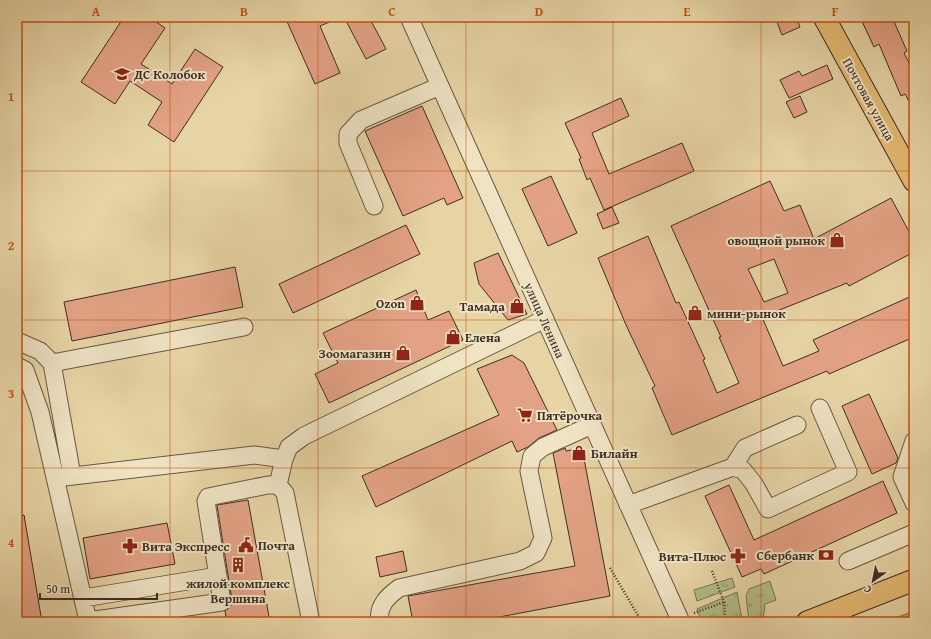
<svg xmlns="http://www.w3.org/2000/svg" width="931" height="639" viewBox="0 0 931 639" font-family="'Gentium Book Plus',serif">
<defs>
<pattern id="grass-tufts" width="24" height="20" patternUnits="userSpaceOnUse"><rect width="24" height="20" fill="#b3bd88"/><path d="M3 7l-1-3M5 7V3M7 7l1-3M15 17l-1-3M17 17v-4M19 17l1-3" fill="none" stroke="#939a6f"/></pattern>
</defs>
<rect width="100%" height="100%" fill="#e7d4a5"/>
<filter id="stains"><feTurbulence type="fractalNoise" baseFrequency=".005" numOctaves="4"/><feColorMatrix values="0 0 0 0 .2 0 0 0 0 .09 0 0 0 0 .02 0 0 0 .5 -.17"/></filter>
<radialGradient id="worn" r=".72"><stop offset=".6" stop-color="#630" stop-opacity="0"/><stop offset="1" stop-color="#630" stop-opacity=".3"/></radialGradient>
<path fill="url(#grass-tufts)" stroke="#787657" d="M732,578l3,9 -38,14 -3,-11z
M770,581l6,19 -11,4 -2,16 -14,2 -3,-26 3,-7z
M737,592l5,27 -5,3h-35l-5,-13z
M914,611v11h-30z"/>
<path fill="#e3a285" stroke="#3d2e26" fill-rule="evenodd" d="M124,17h25l16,11 -24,36 31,20 23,-35 28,18 -49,75 -26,-17 14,-23 -32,-21 -15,23 -34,-22z
M285,17h56l-21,9 20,47 -25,11z
M344,17h25l17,32 -20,10z
M775,17h21l4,10 -18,8z
M860,17h32l15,34 -3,2 10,20v38l-9,-17 -4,2 -22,-52 -5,3z
M827,65l6,14 -44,19 -9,-18 19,-9 3,5z
M800,96l7,16 -13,6 -8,-16z
M621,98l8,18 -37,17 17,41 73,-31 12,28 -90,39 -14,-32 -3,2 -8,-21 2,-1 -16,-35z
M422,106l41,92 -16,7 -3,-7 -41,18 -38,-85z
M551,176l26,57 -29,13 -26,-57z
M770,181l14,30 16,-6 14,34 77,-41 23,43v11l-65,34 -2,-3 -85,34 21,49 36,-15 -6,-11 101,-45v42l-85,37 -2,-3 -155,64 -20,-47 3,-2 -29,-61 -28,-67 50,-22 28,67 3,-1 26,57 -2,1 14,33 22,-10 -20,-46h2l-50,-111zM774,259l14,34 -24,9 -16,-33z
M612,207l7,16 -16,6 -6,-15z
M406,225l14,29 -127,59 -14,-29z
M498,253l29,61 -19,6 -29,-36 -5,-21z
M235,267l8,40 -171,34 -8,-39z
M416,290l12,30 21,-9 14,29 -134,63 -14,-29 23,-11 -15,-30z
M512,355l12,8 33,67 -18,8 -11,9 -11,5 -5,-11 -136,66 -14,-31 137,-61 -22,-46z
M869,394l29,64 -2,5 -24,11 -30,-68z
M565,448l1,3 16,-3 28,148 -137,26h-60l-5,-26 167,-30 -22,-113z
M883,481l14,32 -133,61 -3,-5 -19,8 -37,-81 24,-11 25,55z
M248,500l22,122h-43l-2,-11 6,-5 1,-6 -15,-95z
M24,515l18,107h-25v-106z
M167,523l8,41 -85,15 -7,-41z
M403,551l4,20 -27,6 -4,-20z"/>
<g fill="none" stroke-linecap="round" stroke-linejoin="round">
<g stroke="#685846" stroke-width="19">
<path id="minor" d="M409,17l272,605
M374,206l-26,-63v-9l13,-14 79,-34
M17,341l23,10 12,12 20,113
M52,363l192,-36
M17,366l8,4 15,42 48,209 134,-19 -16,-101 2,-4 60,-12h10l7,8 26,129
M914,441l-12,36 12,26
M733,467l12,-19 52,-23
M56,478l198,-23 30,4
M278,485l6,-26 5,-12 15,-11 241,-117
M628,505l105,-38 10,3 11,14 14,25 80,-37 -28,-64
M848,561l66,-28
M84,598l134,-22
M380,622c-3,-16 8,-26 19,-34l121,-27 16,-8 7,-15 -14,-67 3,-15 11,-9 49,-22"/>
</g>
<g stroke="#3d2e26" stroke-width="23">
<path id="major" d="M824,17l90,164
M807,622l107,-42"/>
</g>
<path stroke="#3d2e26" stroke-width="2.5" stroke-dasharray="1 2" stroke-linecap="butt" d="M610,568l32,54
M712,571l12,31 1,20
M694,613l30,-11"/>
<use href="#minor" stroke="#efe3c4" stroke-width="17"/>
<use href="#major" stroke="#e4ba72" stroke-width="21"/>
</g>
<path fill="none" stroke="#c65011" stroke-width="1" stroke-opacity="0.55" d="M170,17v605M318,17v605M466,17v605M613,17v605M761,17v605M17,171h897M17,320h897M17,468h897"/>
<defs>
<g id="school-bare" transform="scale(1.2)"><path d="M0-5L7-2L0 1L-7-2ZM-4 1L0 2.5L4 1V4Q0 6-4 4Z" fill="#8f2418" stroke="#efe3c4" stroke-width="2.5" paint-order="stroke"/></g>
<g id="shop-bare" transform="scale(1.2)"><path d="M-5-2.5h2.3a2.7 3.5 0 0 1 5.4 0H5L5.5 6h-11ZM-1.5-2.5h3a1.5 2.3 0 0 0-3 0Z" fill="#8f2418" stroke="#efe3c4" stroke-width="2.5" paint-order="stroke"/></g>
<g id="supermarket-bare" transform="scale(1.2)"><path d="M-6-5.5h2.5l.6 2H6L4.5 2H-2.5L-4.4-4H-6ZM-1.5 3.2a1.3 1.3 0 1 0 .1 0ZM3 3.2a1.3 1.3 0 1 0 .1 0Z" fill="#8f2418" stroke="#efe3c4" stroke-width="2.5" paint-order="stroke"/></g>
<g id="civic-bare" transform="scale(1.2)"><path d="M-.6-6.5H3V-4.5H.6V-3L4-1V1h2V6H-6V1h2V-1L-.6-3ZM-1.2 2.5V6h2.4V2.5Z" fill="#8f2418" stroke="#efe3c4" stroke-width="2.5" paint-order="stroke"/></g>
<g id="pharmacy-bare" transform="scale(1.2)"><path d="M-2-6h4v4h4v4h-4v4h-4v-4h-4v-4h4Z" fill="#8f2418" stroke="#efe3c4" stroke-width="2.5" paint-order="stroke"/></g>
<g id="bank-bare" transform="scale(1.2)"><path d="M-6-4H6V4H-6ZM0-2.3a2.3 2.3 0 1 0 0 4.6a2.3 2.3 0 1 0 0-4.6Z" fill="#8f2418" stroke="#efe3c4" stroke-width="2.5" paint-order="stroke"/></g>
<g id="building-bare" transform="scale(1.2)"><path d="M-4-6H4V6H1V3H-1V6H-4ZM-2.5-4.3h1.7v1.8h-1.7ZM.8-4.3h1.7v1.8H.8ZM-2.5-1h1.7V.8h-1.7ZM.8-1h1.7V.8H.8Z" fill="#8f2418" stroke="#efe3c4" stroke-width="2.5" paint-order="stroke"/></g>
</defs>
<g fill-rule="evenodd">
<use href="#school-bare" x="122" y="74"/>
<use href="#shop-bare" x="837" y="240"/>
<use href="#shop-bare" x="417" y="303"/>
<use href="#shop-bare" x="517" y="306"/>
<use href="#shop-bare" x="695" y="313"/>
<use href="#shop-bare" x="453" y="337"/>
<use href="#shop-bare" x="403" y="353"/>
<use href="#supermarket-bare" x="525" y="415"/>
<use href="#shop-bare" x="579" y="453"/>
<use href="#civic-bare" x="246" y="545"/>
<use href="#pharmacy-bare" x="130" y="546"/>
<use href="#bank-bare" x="826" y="555"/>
<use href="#pharmacy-bare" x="738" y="556"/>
<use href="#building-bare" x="238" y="565"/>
</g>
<g text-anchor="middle" stroke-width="4" stroke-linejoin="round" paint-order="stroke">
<g font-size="13" font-weight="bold" fill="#3d2e26" stroke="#efe3c4" text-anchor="start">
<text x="134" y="79">ДС Колобок</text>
<text x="825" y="245" text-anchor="end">овощной рынок</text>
<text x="405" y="308" text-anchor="end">Ozon</text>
<text x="505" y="311" text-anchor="end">Тамада</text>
<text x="707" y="318">мини-рынок</text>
<text x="465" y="342">Елена</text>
<text x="391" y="358" text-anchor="end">Зоомагазин</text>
<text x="537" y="420">Пятёрочка</text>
<text x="591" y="458">Билайн</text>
<text x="258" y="550">Почта</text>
<text x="142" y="551">Вита Экспресс</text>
<text x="814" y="560" text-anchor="end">Сбербанк</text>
<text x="726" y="561" text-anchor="end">Вита-Плюс</text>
<text x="238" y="588" text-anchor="middle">жилой комплекс<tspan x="238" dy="15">Вершина</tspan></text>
</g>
<g font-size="13" fill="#3d2e26" stroke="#efe3c4">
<text transform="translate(869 99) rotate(61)" y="5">Почтовая улица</text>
<text transform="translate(545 320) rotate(66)" y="5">улица Ленина</text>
</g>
</g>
<rect width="931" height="639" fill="none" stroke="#e7d4a5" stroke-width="44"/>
<g transform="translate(873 581) rotate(213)" stroke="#efe3c4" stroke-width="3" paint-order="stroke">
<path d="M0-3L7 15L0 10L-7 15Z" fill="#3d2e26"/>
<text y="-6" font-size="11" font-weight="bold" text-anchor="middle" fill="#3d2e26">С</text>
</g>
<path d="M40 593v6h117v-6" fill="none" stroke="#3d2e26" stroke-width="2"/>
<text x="46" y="593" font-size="12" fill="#3d2e26" stroke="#efe3c4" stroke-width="3" paint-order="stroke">50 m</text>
<rect x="22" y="22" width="887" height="595" fill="none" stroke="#c65011" stroke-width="1.5"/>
<g font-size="13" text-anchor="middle" font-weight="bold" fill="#c65011">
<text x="96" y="16">A</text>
<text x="244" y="16">B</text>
<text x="392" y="16">C</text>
<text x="539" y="16">D</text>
<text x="687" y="16">E</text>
<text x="835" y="16">F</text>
<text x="11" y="101">1</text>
<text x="11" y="250">2</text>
<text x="11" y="398">3</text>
<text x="11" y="547">4</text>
</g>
<rect width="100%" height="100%" filter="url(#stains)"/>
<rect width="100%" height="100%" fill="url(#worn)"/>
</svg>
